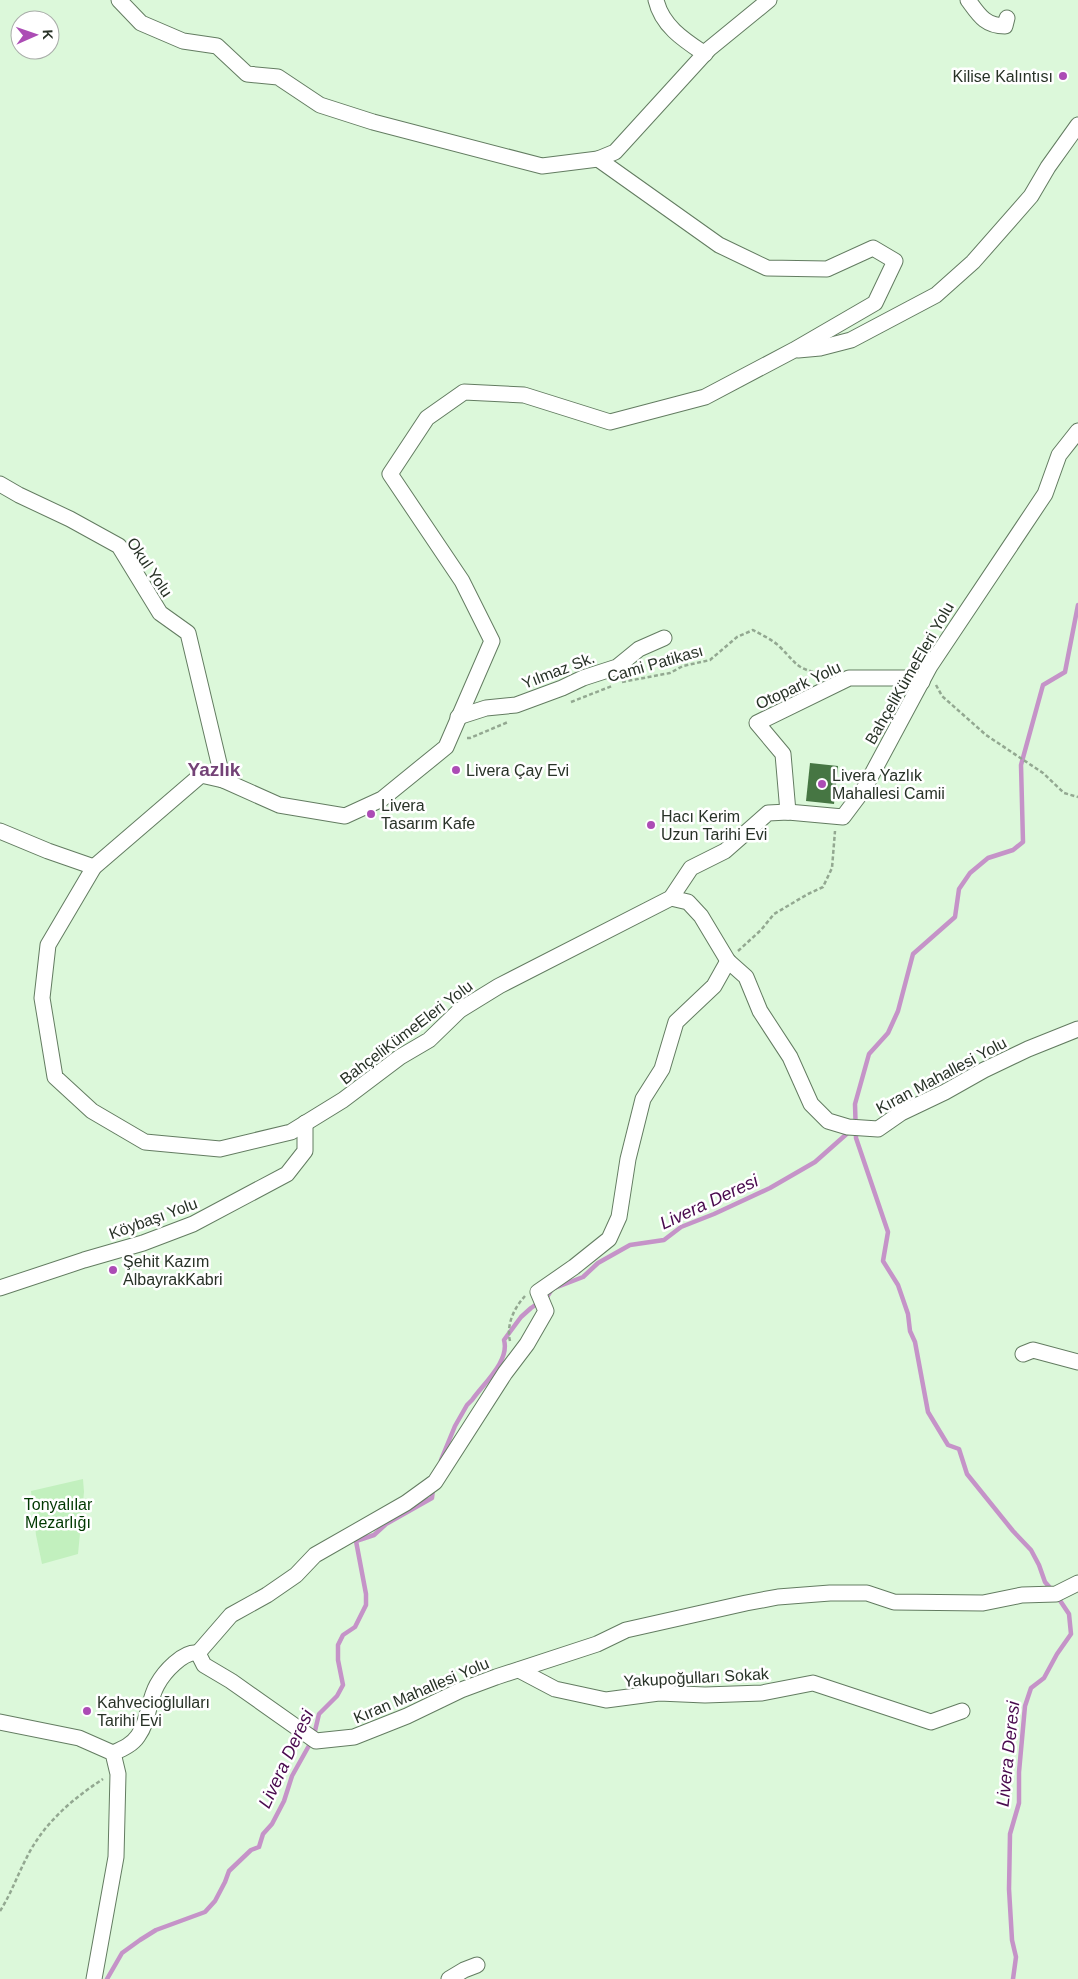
<svg xmlns="http://www.w3.org/2000/svg" width="1078" height="1979" font-family="Arial,sans-serif">
<rect width="100%" height="100%" fill="#dcf8da"/>
<path fill="#c2f0be" d="M83 1479 84 1492 78 1554 42 1564 36 1535 31 1491Z"/>
<g fill="none" stroke-linecap="round" stroke-linejoin="round">
<g stroke="#c593c8" stroke-width="4.5">
<path d="M441 1460 455 1426 467 1405 472 1400C484 1383 510 1361 504 1340L521 1317 531 1308 547 1297 552 1289 583 1277 598 1263 630 1245 664 1240 681 1227 714 1214 770 1188 815 1162 850 1131"/>
<path d="M1052 1590 1045 1582 1039 1565 1031 1550 1013 1531 967 1474 959 1449 948 1445 928 1412 915 1342 910 1331 908 1314 898 1285 883 1261 888 1232 856 1138 855 1104 869 1054 888 1033 898 1011 913 954 955 917 959 889 970 873 988 858 1013 850 1023 842 1021 765 1043 685 1065 672 1078 605"/>
<path d="M314 1735 319 1714 337 1696 343 1685 338 1660V1645L343 1635 355 1627 366 1605V1594L356 1541 374 1535 386 1524 432 1498 433 1489"/>
<path d="M107 1979 122 1953 140 1940 156 1930 205 1912 215 1901 225 1882 229 1871 251 1850 259 1847 263 1834 272 1824 284 1801 292 1776 311 1742"/>
<path d="M1013 1979 1016 1957 1012 1940 1009 1889 1010 1834 1019 1803V1772L1025 1706 1031 1688 1044 1678 1057 1654 1071 1634 1069 1614 1057 1596"/>
</g>
</g>
<path fill="#467643" d="M810 763 838 766 834 804 806 801Z"/>
<g fill="none" stroke-linecap="round" stroke-linejoin="round">
<defs>
<g id="street">
<path d="M119 0 141 23 183 41 217 46 247 74 278 77 320 105 373 122 542 166 598 159"/>
<path d="M656 0C662 26 684 40 705 54"/>
<path d="M769 0 709 49 615 152 598 159 719 245 767 268 827 269 873 248 895 261 875 303 794 350 705 397 610 422 524 395 464 392 427 418 390 474 462 581 492 641 446 747 382 799 345 816 279 805 223 780 201 775 94 867 48 945 42 998 55 1077 92 1111 145 1142 220 1149 291 1132 343 1100 400 1057 429 1040 460 1010 499 986 671 898 691 868 725 851 768 813 788 812 843 817 864 789 930 666 1045 494 1059 455 1078 431"/>
<path d="M968 0C979 15 985 26 1005 26L1007 18"/>
<path d="M798 350 820 348 851 340 936 295 973 262 1031 196 1048 167 1078 125"/>
<path d="M0 484 19 495 70 519 119 546 160 613 188 633 223 780"/>
<path d="M458 717 486 708 516 705 562 688 583 678 617 667 639 649 664 638"/>
<path d="M788 812 783 754 757 723 849 678H905L922 682"/>
<path d="M0 831 48 851 94 867"/>
<path d="M671 898 688 902 701 916 728 961 746 977 760 1011 790 1057 811 1104 828 1121 848 1127 878 1129 901 1113 945 1092 984 1070 1028 1049 1078 1029"/>
<path d="M728 961 714 986 676 1022 662 1069 643 1099 628 1159 619 1217 609 1239 574 1267 538 1292 546 1311 527 1344 505 1373 435 1482 406 1503 315 1555 296 1575 267 1595 231 1615 198 1653 204 1665 231 1681 316 1741 354 1737 407 1716 461 1690 496 1677 597 1644 626 1630 746 1603 778 1597 830 1593H867L894 1602 983 1603 1022 1595 1056 1594 1078 1583"/>
<path d="M0 1288 84 1260 143 1243 193 1224 287 1174 305 1151V1123"/>
<path d="M1023 1354 1033 1350 1078 1362"/>
<path d="M519 1670 555 1689 606 1700 659 1693 705 1695 762 1693 813 1683 931 1722 962 1711"/>
<path d="M0 1722 79 1738 113 1753 118 1774 116 1857 94 1979"/>
<path d="M113 1753C122 1749 132 1745 138 1736 149 1721 148 1701 157 1685 164 1672 183 1651 198 1653"/>
<path d="M449 1979 464 1970 477 1965"/>
</g>
</defs>
<use href="#street" stroke="#637c61" stroke-width="17"/>
<g stroke="#93a891" stroke-width="2.5" stroke-dasharray="4 2.5" stroke-linecap="butt">
<path d="M622 682 670 673 683 666 710 660 737 637 753 630C762 635 773 640 780 647 798 665 796 669 823 674"/>
<path d="M936 685 942 696 986 735 1043 773 1064 793 1078 797"/>
<path d="M571 702 612 686"/>
<path d="M467 738H470L508 722"/>
<path d="M738 951 761 930 774 914 808 894 823 887 832 868 835 831"/>
<path d="M510 1341C506 1325 514 1308 525 1296"/>
<path d="M0 1911C11 1894 17 1876 26 1859 42 1825 72 1799 103 1779"/>
</g>
<use href="#street" stroke="#fff" stroke-width="15"/>
</g>
<g fill="#ac4cb5" stroke="#fff" stroke-width="2">
<circle cx="1063" cy="76" r="5"/>
<circle cx="456" cy="770" r="5"/>
<circle cx="822" cy="784" r="5"/>
<circle cx="371" cy="814" r="5"/>
<circle cx="651" cy="825" r="5"/>
<circle cx="113" cy="1270" r="5"/>
<circle cx="87" cy="1711" r="5"/>
</g>
<g text-anchor="middle" stroke-width="5" stroke-linejoin="round" paint-order="stroke">
<g font-size="16" fill="#283227" stroke="#fff" text-anchor="start">
<text x="1053" y="82" text-anchor="end">Kilise Kalıntısı</text>
<text x="466" y="776">Livera Çay Evi</text>
<text x="832" y="781">Livera Yazlık<tspan x="832" dy="18">Mahallesi Camii</tspan></text>
<text x="381" y="811">Livera<tspan x="381" dy="18">Tasarım Kafe</tspan></text>
<text x="661" y="822">Hacı Kerim<tspan x="661" dy="18">Uzun Tarihi Evi</tspan></text>
<text x="123" y="1267">Şehit Kazım<tspan x="123" dy="18">AlbayrakKabri</tspan></text>
<text x="97" y="1708">Kahvecioğlulları<tspan x="97" dy="18">Tarihi Evi</tspan></text>
</g>
<g font-size="16" fill="#283227" stroke="#fff">
<text transform="translate(150 567) rotate(56)" y="6">Okul Yolu</text>
<text transform="translate(655 663) rotate(-16)" y="6">Cami Patikası</text>
<text transform="translate(558 670) rotate(-21)" y="6">Yılmaz Sk.</text>
<text transform="translate(909 673) rotate(-60)" y="6">BahçeliKümeEleri Yolu</text>
<text transform="translate(798 685) rotate(-25)" y="6">Otopark Yolu</text>
<text transform="translate(406 1032) rotate(-37)" y="6">BahçeliKümeEleri Yolu</text>
<text transform="translate(941 1075) rotate(-28)" y="6">Kıran Mahallesi Yolu</text>
<text transform="translate(153 1218) rotate(-20)" y="6">Köybaşı Yolu</text>
<text transform="translate(696 1677) rotate(-3)" y="6">Yakupoğulları Sokak</text>
<text transform="translate(421 1690) rotate(-23)" y="6">Kıran Mahallesi Yolu</text>
</g>
<g font-size="16" fill="#003801" stroke="#fff">
<text x="58" y="1510">Tonyalılar<tspan x="58" dy="18">Mezarlığı</tspan></text>
</g>
<g font-size="18" font-style="italic" fill="#490a4e" stroke="#fff">
<text transform="translate(709 1202) rotate(-25)" y="6">Livera Deresi</text>
<text transform="translate(1008 1754) rotate(-84)" y="6">Livera Deresi</text>
<text transform="translate(286 1759) rotate(-65)" y="6">Livera Deresi</text>
</g>
<g font-size="19" font-weight="bold" fill="#734276" stroke="#fff">
<text x="214" y="776">Yazlık</text>
</g>
</g>
<g transform="translate(35 35) rotate(88)"><circle r="24" fill="#ffffff" stroke="#a9ada9"/>
<path d="M0-4L9 19L0 12L-9 19Z" fill="#ac4cb5"/>
<text y="-8" font-size="14" font-weight="bold" text-anchor="middle" fill="#283227">K</text>
</g>
</svg>
